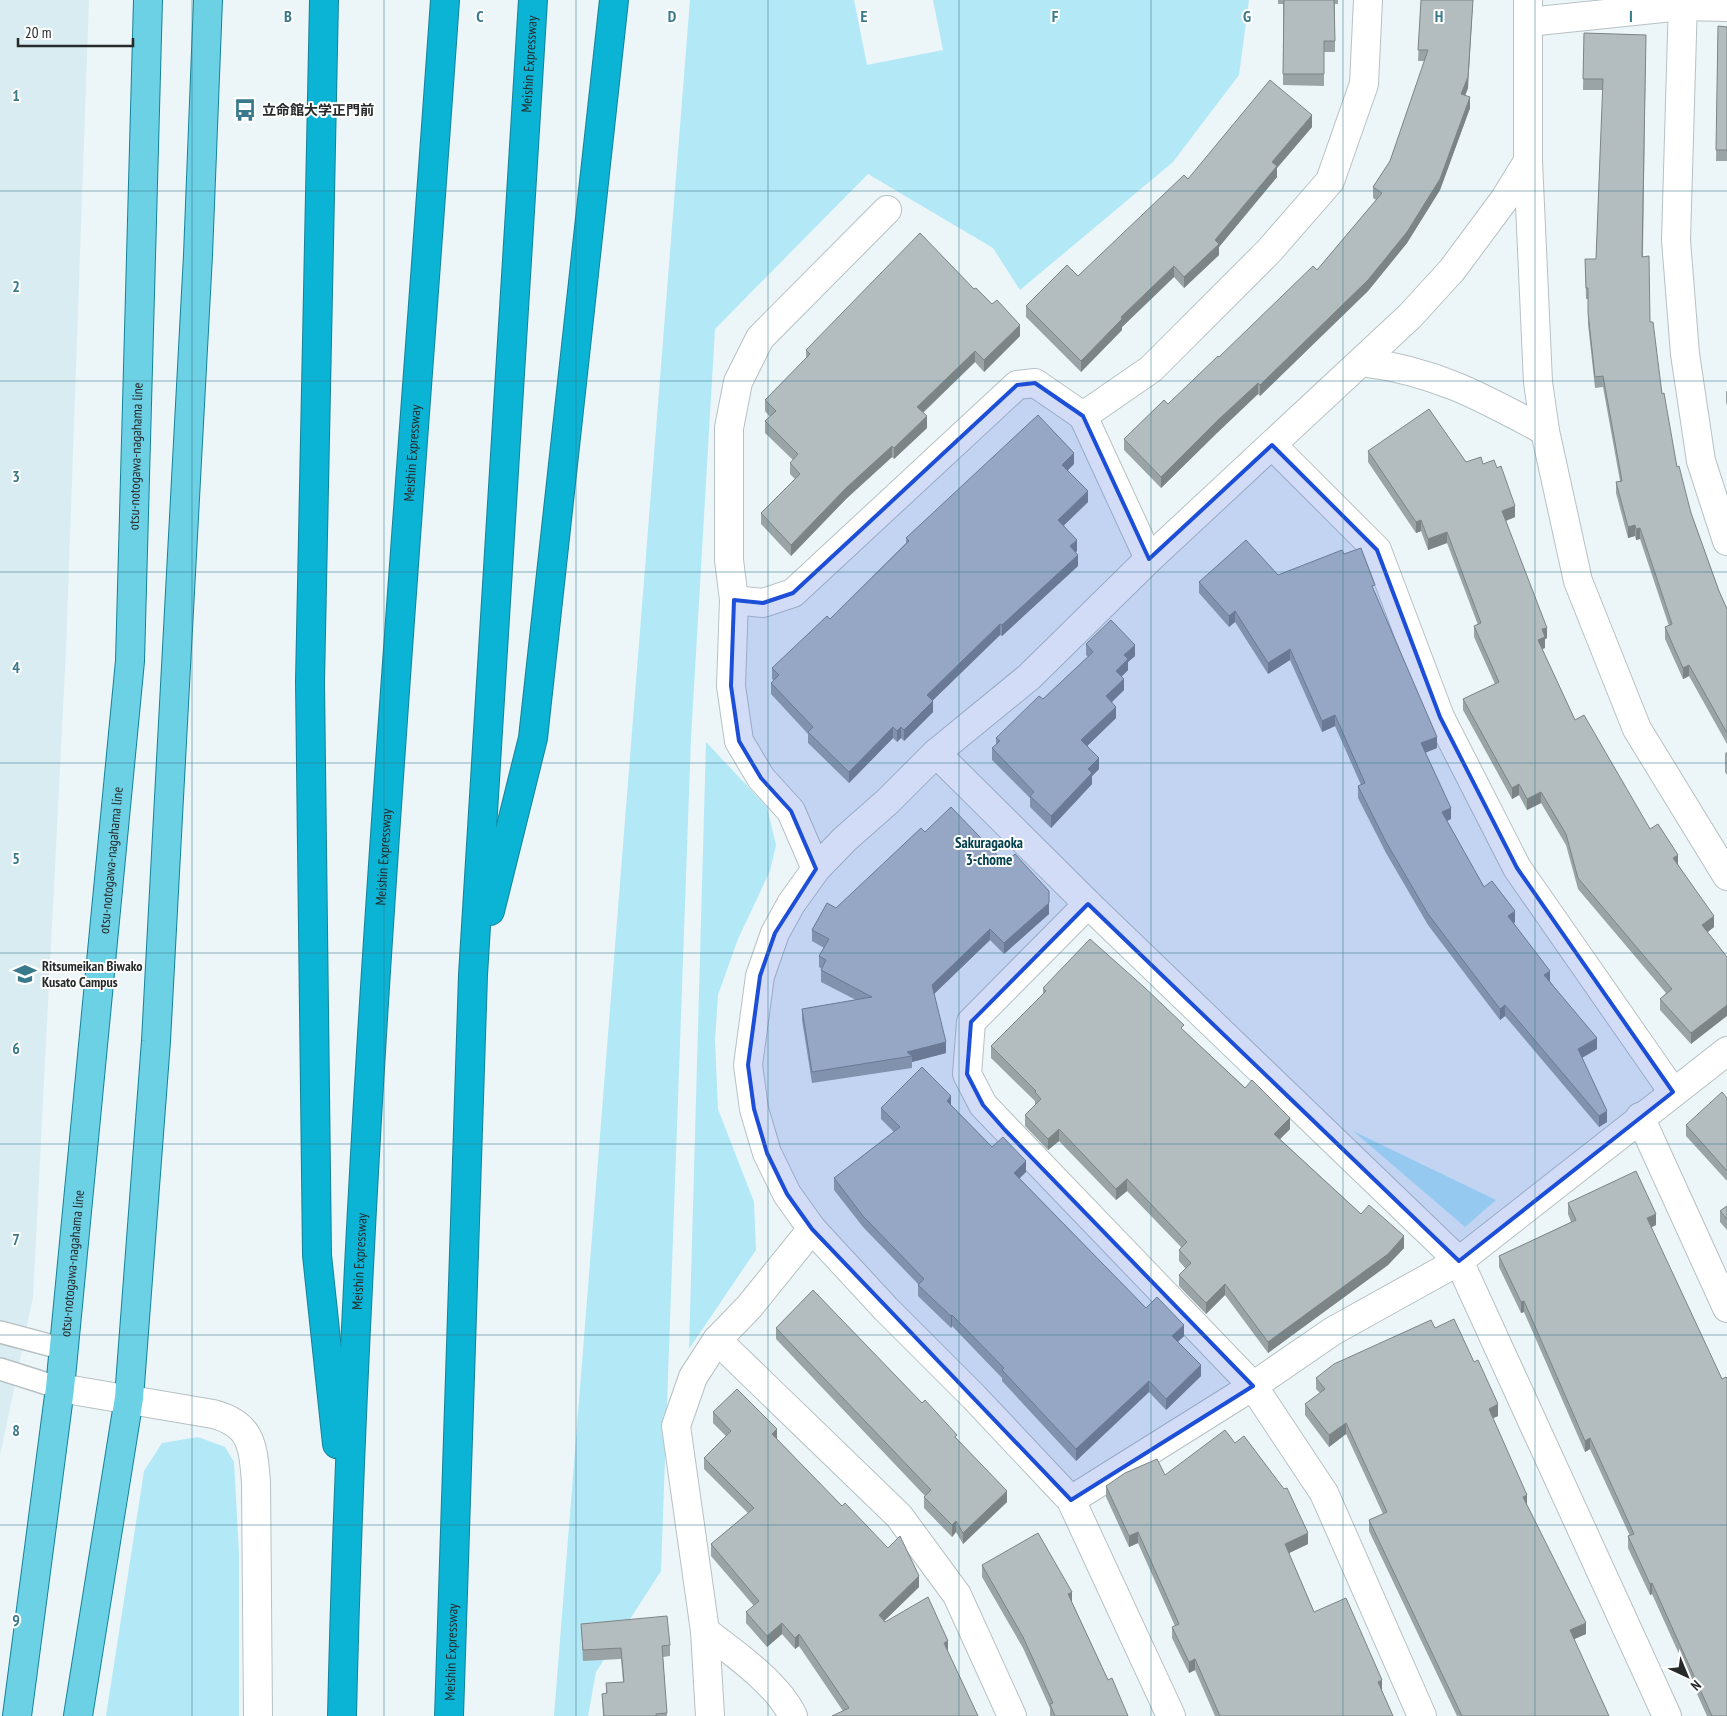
<svg xmlns="http://www.w3.org/2000/svg" width="1727" height="1716" font-family="'PT Sans Narrow','Noto Sans JP',sans-serif">
<rect width="100%" height="100%" fill="#ecf6f9"/>
<path fill="#d9ecf1" d="M0 0H89L66 651 33 1297 0 1456Z"/>
<g fill="#b3e8f7">
<path d="M690 0H854L867 65 943 50 933 0H1249L1239 75 1173 162 1020 290 993 248 868 174 715 329 691 738 661 1571 596 1672 588 1716H554Z"/>
<path d="M706 742 767 807 776 845 770 871 738 939 718 995 715 1040 718 1109 754 1202 756 1250 689 1349Z"/>
<path d="M1353 1131 1496 1200 1465 1227Z"/>
<path d="M198 1437 225 1447 234 1462 239 1553V1716H106L144 1471 162 1443Z"/>
</g>
<g fill="none" stroke-linecap="round" stroke-linejoin="round">
<defs>
<g id="service">
<path d="M0 1332 64 1349"/>
<path d="M0 1369 60 1388"/>
</g>
<g id="minor">
<path d="M1683 0 1676 240 1685 354 1701 461 1727 541"/>
<path d="M1528 22 1682 6 1727 7"/>
<path d="M1362 362C1435 371 1482 397 1545 431"/>
<path d="M1083 416 1151 369 1269 251 1330 181 1364 84 1368 0"/>
<path d="M1272 445 1377 550 1440 717 1517 868 1673 1092"/>
<path d="M734 600 763 603 793 593 1017 385 1035 383 1083 416 1149 559"/>
<path d="M936 753 1088 904 971 1022 967 1074 983 1105 1253 1386 1324 1493 1422 1716"/>
<path d="M816 869 791 811 761 778 739 741 731 686 734 600 729 560V428L738 382 760 338 887 210"/>
<path d="M1088 904 1459 1261 1667 1716"/>
<path d="M1640 1117 1727 1308"/>
<path d="M717 1340 899 1516 957 1595 1012 1716"/>
<path d="M60 1388 213 1414C252 1424 253 1446 256 1482L258 1716"/>
<path d="M1071 1500 1253 1386 1333 1331 1459 1261 1727 1051"/>
<path d="M705 1631C734 1653 777 1683 793 1716"/>
<path d="M710 1716 705 1631 676 1426 693 1377 717 1340 749 1307 812 1229"/>
<path d="M1171 1716 1071 1500 974 1397 886 1309 812 1229 787 1194 767 1153 754 1109 748 1065 760 976 775 933 791 904 816 869 845 839 887 802 936 753 1029 677 1149 559 1410 316 1452 270 1504 200 1528 161"/>
</g>
<path id="tertiary" d="M1528 0V161L1538 382 1545 431 1578 581 1637 729 1727 876"/>
<g id="primary">
<path id="s1" d="M17 1716 60 1388 130 661 148 0"/>
<path d="M78 1716 129 1398 156 1041 198 255 208 0"/>
</g>
<g id="motorway">
<path d="M324 0 310 682 317 1255 337 1444"/>
<path d="M490 911 533 738 614 0"/>
<path id="s2" d="M342 1716C355 1143 405 572 445 0"/>
<path id="s3" d="M449 1716 473 975 533 0"/>
</g>
</defs>
<use href="#service" stroke="#b7c1c4" stroke-width="24"/>
<use href="#minor" stroke="#b7c1c4" stroke-width="30"/>
<use href="#tertiary" stroke="#b7c1c4" stroke-width="30"/>
<use href="#primary" stroke="#14839a" stroke-width="30"/>
<use href="#motorway" stroke="#14839a" stroke-width="30"/>
<use href="#service" stroke="#fff" stroke-width="21"/>
<use href="#minor" stroke="#fff" stroke-width="28"/>
<use href="#tertiary" stroke="#fff" stroke-width="28"/>
<use href="#primary" stroke="#6dd1e6" stroke-width="28"/>
<use href="#motorway" stroke="#0bb3d5" stroke-width="28"/>
</g>
<g fill="#9aa3a5">
<path d="M1278 0H1338V4H1335V52H1324V86L1283 85V4H1278Z"/>
<path d="M1421 0 1468 88 1465 96 1470 108 1440 190 1407 243 1368 291 1260 396 1258 394 1218 432 1161 488 1124 450V439L1168 404 1317 270 1376 200 1373 198V187L1390 161 1425 61H1418Z"/>
<path d="M1718 26 1727 27V161H1716Z"/>
<path d="M1584 33 1646 35 1643 257 1650 322 1662 394 1677 467 1691 513 1719 591 1727 609V744L1689 676 1683 679 1665 639V627L1669 626 1640 539 1636 540 1635 536 1628 538 1616 493V482L1620 481 1603 387 1595 388 1588 324V299H1586L1585 259H1596L1603 90H1583Z"/>
<path d="M1312 127 1277 168V177L1219 247V255L1184 288 1174 277 1122 327V330L1081 372 1026 317V306L1078 276 1188 179Z"/>
<path d="M1020 336 984 372 975 362 923 413 927 428 894 459 892 457 846 499 791 556 761 524V513L795 479 790 474V463L793 460 765 433V421L770 417 765 411V400L806 359V350Z"/>
<path d="M1726 391H1727V406L1726 402Z"/>
<path d="M1368 451 1483 464 1515 517 1506 521 1547 638 1545 639V648L1542 649 1575 720 1650 829 1678 864 1714 927 1708 932 1691 1044 1660 1010V999L1666 993 1578 889 1566 845 1541 803 1527 810 1519 795 1512 799 1463 710V699L1495 684 1474 637V626L1478 625 1447 543 1428 550 1421 531 1416 533 1368 462Z"/>
<path d="M1074 464 1068 470 1088 502 1064 525 1077 551 1076 552 1078 566 1002 636 1000 635 932 701 933 712 904 741 901 738 897 742 893 738 849 783 808 743V734L771 694V683L774 681 772 679V668L830 619 906 543V538Z"/>
<path d="M1344 554 1375 593 1437 748 1425 753 1451 819 1447 821 1484 887 1515 922 1514 923 1550 981 1597 1049 1582 1058 1607 1122 1599 1127 1505 1016 1500 1020 1428 925 1386 853 1358 798V786L1361 785 1335 726 1322 732 1290 660 1268 674 1235 622 1229 627 1199 593V582L1278 575Z"/>
<path d="M1086 644 1135 656 1128 662V670L1121 677 1124 690 1111 702 1116 718 1087 746 1099 769 1092 776V784L1051 828 1030 807V798L992 760V748L996 745V738L1043 699 1088 657 1086 655Z"/>
<path d="M1727 752V775L1725 772V753Z"/>
<path d="M925 832 1049 914 1004 954 990 940 934 994 946 1053 912 1062V1068L812 1083 802 1020V1009L856 1000 821 982V970L822 969 819 967V956L824 948 812 941V930L836 908Z"/>
<path d="M1043 988 1184 1031 1290 1129 1280 1139 1361 1214 1404 1248 1388 1265 1268 1353 1225 1295 1206 1314 1179 1286V1275L1186 1269 1179 1261V1250L1181 1247 1127 1191 1116 1200 1059 1141 1048 1150 1025 1126V1115L1036 1105 1035 1104V1101L991 1058V1046L1043 994Z"/>
<path d="M1727 1098V1192V1181L1686 1136V1125Z"/>
<path d="M951 1105 992 1147 1026 1172 1019 1178 1146 1308 1184 1336 1178 1342 1201 1376 1166 1410 1149 1392 1076 1461 1002 1381V1378L952 1326 951 1328 918 1296V1284L863 1227 834 1190V1178L894 1132 881 1119V1108Z"/>
<path d="M1568 1203 1656 1225 1652 1227 1727 1716H1707L1652 1594 1650 1595 1628 1548V1536H1630L1590 1449 1585 1452 1524 1312 1521 1313 1499 1267V1256L1571 1222 1568 1214Z"/>
<path d="M1727 1206V1230L1720 1222V1211Z"/>
<path d="M776 1328 922 1403 957 1439 1007 1502 963 1544 956 1532 952 1537 924 1508V1497L925 1496 776 1339Z"/>
<path d="M1435 1328 1498 1416 1493 1418 1527 1505 1586 1634 1574 1639 1609 1716H1457L1369 1531V1520L1383 1514 1346 1434 1329 1447 1305 1415V1404L1320 1393 1316 1389V1378Z"/>
<path d="M713 1412 777 1439 919 1587 884 1621 885 1622 948 1652 978 1716 843 1711 799 1646 795 1649 782 1634 767 1647 746 1623V1612L754 1606 711 1556V1544L748 1513 704 1469V1458L726 1436 713 1423Z"/>
<path d="M1165 1475 1308 1544 1289 1553 1314 1612 1382 1691 1393 1716H1215L1195 1670 1189 1673 1172 1638V1627L1175 1626 1138 1543 1129 1547 1106 1497V1486Z"/>
<path d="M982 1565 1072 1602 1108 1680 1128 1716H1050V1708L1023 1648 982 1577Z"/>
<path d="M581 1624 670 1645V1656L663 1657 667 1716H603L602 1694H606V1683L623 1682 621 1659 583 1661Z"/>
</g>
<g fill="#7d8486">
<path d="M1473 0 1468 88 1461 105V94Z"/>
<path d="M1470 97V108L1440 190 1407 243 1368 291 1260 396V385Z"/>
<path d="M1312 115V127L1277 168V177L1219 247V255L1184 288V277L1272 162Z"/>
<path d="M1174 266V277L1122 327V330L1081 372V361L1121 317Z"/>
<path d="M1020 325V336L984 372V360Z"/>
<path d="M975 351V362L917 418V407Z"/>
<path d="M1258 383V394L1218 432 1161 488V477L1218 420Z"/>
<path d="M927 416V428L894 459V448Z"/>
<path d="M892 446V457L846 499 791 556V545L846 488Z"/>
<path d="M1074 453V464L1062 476V465Z"/>
<path d="M1088 491V502L1058 531V520Z"/>
<path d="M1515 506V517L1502 522V511Z"/>
<path d="M1421 520V531L1416 533V522Z"/>
<path d="M1635 525V536L1628 538V527Z"/>
<path d="M1640 528V539L1636 540V529Z"/>
<path d="M1447 532V543L1428 550V539Z"/>
<path d="M1077 540V551L1070 557V546Z"/>
<path d="M1078 555V566L1002 636V625Z"/>
<path d="M1235 611V622L1229 627V616Z"/>
<path d="M1000 624V635L927 706V695Z"/>
<path d="M1547 628V638L1545 639V648L1538 651V640L1542 629Z"/>
<path d="M1135 645V656L1128 662V670L1116 682V671L1124 655Z"/>
<path d="M1290 649V660L1268 674V663Z"/>
<path d="M1689 665V676L1683 679V668Z"/>
<path d="M1124 679V690L1106 708V696Z"/>
<path d="M933 701V712L904 741V730Z"/>
<path d="M1116 707V718L1081 752V740Z"/>
<path d="M1335 715V726L1322 732V721Z"/>
<path d="M893 727V738L849 783V772Z"/>
<path d="M901 727V738L897 742V731Z"/>
<path d="M1437 737V748L1421 754V743Z"/>
<path d="M1099 758V769L1092 776V784L1051 828V816L1088 769Z"/>
<path d="M1519 784V795L1512 799V788Z"/>
<path d="M1541 792V803L1527 810V799Z"/>
<path d="M1451 808V819L1442 823V812Z"/>
<path d="M1678 855V866L1673 858Z"/>
<path d="M1049 903V914L1004 954V943Z"/>
<path d="M1515 911V922L1508 927V916Z"/>
<path d="M1714 916V927L1702 936V925Z"/>
<path d="M990 929V940L932 996V985Z"/>
<path d="M1550 971V982L1544 975Z"/>
<path d="M1505 1005V1016L1500 1020V1009Z"/>
<path d="M1727 1005V1016L1691 1044V1033Z"/>
<path d="M1597 1038V1049L1578 1060V1049Z"/>
<path d="M946 1042V1053L912 1062V1056L907 1052Z"/>
<path d="M951 1096V1107L947 1101Z"/>
<path d="M1607 1111V1122L1599 1127V1116Z"/>
<path d="M1290 1118V1129L1274 1145V1134Z"/>
<path d="M1059 1129V1141L1048 1150V1139Z"/>
<path d="M1026 1161V1172L1014 1184V1173Z"/>
<path d="M1127 1179V1191L1116 1200V1189Z"/>
<path d="M1656 1214V1225L1647 1229V1218Z"/>
<path d="M1404 1236V1248L1388 1265 1268 1353V1342Z"/>
<path d="M1225 1284V1295L1206 1314V1303Z"/>
<path d="M1524 1301V1312L1521 1313V1302Z"/>
<path d="M952 1315V1326L951 1328V1316Z"/>
<path d="M1184 1325V1336L1172 1347V1336Z"/>
<path d="M1201 1365V1376L1166 1410V1399Z"/>
<path d="M1149 1381V1392L1076 1461V1449Z"/>
<path d="M1498 1404V1416L1489 1420V1409Z"/>
<path d="M1346 1423V1434L1329 1447V1435Z"/>
<path d="M777 1429V1440L772 1434Z"/>
<path d="M1590 1438V1449L1585 1452V1441Z"/>
<path d="M1007 1491V1502L963 1544V1533Z"/>
<path d="M1527 1495V1506L1523 1497Z"/>
<path d="M956 1521V1532L952 1537V1525Z"/>
<path d="M1138 1532V1543L1129 1547V1536Z"/>
<path d="M1308 1533V1544L1285 1555V1544Z"/>
<path d="M919 1576V1587L879 1626V1615Z"/>
<path d="M1652 1583V1594L1650 1595V1584Z"/>
<path d="M1072 1592V1603L1068 1594Z"/>
<path d="M782 1623V1634L767 1647V1636Z"/>
<path d="M1586 1623V1634L1570 1641V1630Z"/>
<path d="M799 1634V1646L795 1649V1638Z"/>
<path d="M948 1641V1652L944 1643Z"/>
<path d="M1195 1659V1670L1189 1673V1662Z"/>
<path d="M1382 1680V1692L1378 1682Z"/>
</g>
<g fill="#b3bdc0" stroke="#7d8486">
<path d="M1284 0H1334L1335 41H1324V74H1283Z"/>
<path d="M1421 0H1473L1468 77 1461 94 1470 97 1440 179 1407 232 1368 280 1260 385 1258 383 1218 420 1161 477 1124 439 1164 400 1168 404 1218 356 1219 357 1313 266 1317 270 1382 193 1373 187 1390 161 1428 50H1418Z"/>
<path d="M1718 26 1727 27V150H1716Z"/>
<path d="M1584 33 1646 35 1642 257 1649 256 1650 322H1653L1662 394 1664 393 1677 467 1679 466 1691 513 1719 591 1727 609V733L1689 665 1683 668 1665 627 1672 624 1640 528 1636 529 1635 525 1628 527 1616 482 1622 481 1603 376 1595 377 1588 313V288H1586L1585 259H1596L1603 79H1583Z"/>
<path d="M1270 80 1312 115 1272 162 1277 166 1215 240 1219 244 1184 277 1174 266 1121 317 1122 319 1081 361 1026 306 1067 265 1078 276 1184 175 1188 179Z"/>
<path d="M920 233 974 289 976 288 992 304 997 300 1020 325 984 360 975 351 917 407 927 416 894 448 892 446 846 488 791 545 761 513 800 474 790 463 798 454 765 421 776 411 765 400 810 354 806 350Z"/>
<path d="M1429 409 1466 462 1481 457 1483 464 1494 460 1497 468 1501 466 1515 506 1502 511 1547 628 1542 629 1545 637 1538 640 1575 720 1584 715 1650 829 1658 824 1678 855 1673 858 1714 916 1702 925 1727 957V1005L1691 1033 1660 999 1672 989 1578 878 1566 834 1541 792 1527 799 1519 784 1512 788 1463 699 1499 682 1474 626 1481 623 1447 532 1428 539 1421 520 1416 522 1368 451Z"/>
<path d="M1038 415 1074 453 1062 465 1088 491 1058 520 1077 540 1070 546 1078 555 1002 625 1000 624 927 695 933 701 904 730 901 727 897 731 893 727 849 772 808 732 813 727 771 683 779 675 772 668 827 616 830 619 909 541 906 538Z"/>
<path d="M1246 540 1278 575 1342 550 1344 554 1361 548 1375 585 1372 586 1437 737 1421 743 1451 808 1442 812 1484 887 1492 881 1515 911 1508 916 1550 971 1544 975 1597 1038 1578 1049 1607 1111 1599 1116 1505 1005 1500 1009 1428 914 1386 842 1358 786 1365 783 1335 715 1322 721 1290 649 1268 663 1235 611 1229 616 1199 582Z"/>
<path d="M1111 620 1135 645 1124 655 1128 659 1116 671 1124 679 1106 696 1116 707 1081 740 1099 758 1088 769 1092 773 1051 816 1030 796 1034 792 992 748 1000 741 996 738 1039 696 1043 699 1093 652 1086 644Z"/>
<path d="M951 807 1005 863 1015 854 1049 891V903L1004 943 990 929 932 985 946 1042 907 1052 912 1056 812 1072 802 1009 872 997 821 970 826 960 819 956 829 939 812 930 827 903 836 908 921 828 925 832Z"/>
<path d="M1090 939 1144 987 1184 1025 1181 1028 1245 1088 1252 1080 1290 1118 1274 1134 1361 1214 1369 1205 1404 1236 1388 1254 1268 1342 1225 1284 1206 1303 1179 1275 1191 1263 1179 1250 1187 1242 1127 1179 1116 1189 1059 1129 1048 1139 1025 1115 1041 1099 1035 1092 1036 1091 991 1046 1046 991 1043 988Z"/>
<path d="M922 1067 951 1096 947 1101 992 1147 1003 1137 1026 1161 1014 1173 1146 1308 1157 1297 1184 1325 1172 1336 1201 1365 1166 1399 1149 1381 1076 1449 1002 1370 1004 1368 952 1315 951 1316 918 1285 924 1279 863 1216 834 1178 900 1127 881 1108Z"/>
<path d="M1722 1092 1727 1098V1171L1686 1125Z"/>
<path d="M1636 1171 1656 1214 1647 1218 1722 1379 1726 1377 1727 1378V1716H1712L1652 1583 1650 1584 1628 1536 1634 1534 1590 1438 1585 1441 1524 1301 1521 1302 1499 1256 1576 1220 1568 1203Z"/>
<path d="M1727 1206V1219L1720 1211Z"/>
<path d="M813 1290 922 1403 925 1400 957 1435 955 1437 1007 1491 963 1533 956 1521 952 1525 924 1497 931 1490 776 1328Z"/>
<path d="M1454 1319 1474 1362 1478 1360 1498 1404 1489 1409 1527 1495 1523 1497 1586 1623 1570 1630 1609 1716H1462L1369 1520 1387 1512 1346 1423 1329 1435 1305 1404 1325 1389 1316 1378 1334 1364 1431 1320 1435 1328Z"/>
<path d="M737 1389 777 1429 772 1434 842 1506 845 1503 888 1548 900 1536 919 1576 879 1615 885 1622 928 1597 948 1641 944 1643 978 1716H832L849 1708 799 1634 795 1638 782 1623 767 1636 746 1612 759 1601 711 1544 754 1508 704 1458 731 1431 713 1412Z"/>
<path d="M1225 1430 1235 1443 1244 1436 1284 1489 1287 1488 1308 1533 1285 1544 1314 1612 1346 1598 1382 1680 1378 1682 1393 1716H1220L1195 1659 1189 1662 1172 1627 1179 1624 1138 1532 1129 1536 1106 1486 1125 1473 1157 1459 1165 1475Z"/>
<path d="M1038 1533 1072 1592 1068 1594 1108 1680 1112 1678 1128 1716H1055L1050 1704 1053 1703 1023 1637 982 1565Z"/>
<path d="M667 1616 670 1645 662 1646 667 1713 656 1714V1716H604L602 1694 607 1693 606 1683 624 1682 621 1648 583 1650 581 1624Z"/>
</g>
<path fill="#1d4ed8" fill-opacity="0.2" stroke="#1d4ed8" stroke-width="4" stroke-linejoin="round" d="M1035 383 1083 416 1149 559 1272 445 1377 550 1440 717 1517 868 1673 1092 1459 1261 1088 904 971 1022 967 1074 983 1105 1005 1130 1253 1386 1071 1500 812 1229 787 1194 767 1153 754 1109 748 1065 760 976 775 933 816 869 791 811 761 778 739 741 731 686 734 600 763 603 793 593 1017 385Z"/>
<path fill="none" stroke="#387a8c" stroke-width="1" stroke-opacity="0.55" d="M192 0V1716M384 0V1716M576 0V1716M768 0V1716M959 0V1716M1151 0V1716M1343 0V1716M1535 0V1716M0 191H1727M0 381H1727M0 572H1727M0 763H1727M0 953H1727M0 1144H1727M0 1335H1727M0 1525H1727"/>
<defs>
<symbol id="bus-bare" viewBox="-9 -9 18 18"><path d="M-5-6H5V4H4V6H2V4H-2V6H-4V4H-5ZM-3.5-4V0h7V-4ZM-3.5 1.2v1.5H-2V1.2ZM2 1.2v1.5H3.5V1.2Z" fill="#387a8c" stroke="#fff" stroke-width="2.5" paint-order="stroke"/></symbol>
<symbol id="university-bare" viewBox="-9 -9 18 18"><path d="M0-5L7-2L0 1L-7-2ZM-4 1L0 2.5L4 1V4Q0 6-4 4Z" fill="#387a8c" stroke="#fff" stroke-width="2.5" paint-order="stroke"/></symbol>
</defs>
<g fill-rule="evenodd">
<use href="#bus-bare" x="229" y="94" width="32" height="32"/>
<use href="#university-bare" x="9" y="958" width="32" height="32"/>
</g>
<g text-anchor="middle" stroke-width="4" stroke-linejoin="round" paint-order="stroke">
<g font-size="14" fill="#262a2b" stroke="#fff">
<text dy="5" stroke="none"><textPath href="#s3" startOffset="1654">Meishin Expressway</textPath></text>
<text dy="5" stroke="none"><textPath href="#s2" startOffset="1265">Meishin Expressway</textPath></text>
<text dy="5" stroke="none"><textPath href="#s1" startOffset="1266">otsu-notogawa-nagahama line</textPath></text>
<text dy="5" stroke="none"><textPath href="#s2" startOffset="860">Meishin Expressway</textPath></text>
<text dy="5" stroke="none"><textPath href="#s1" startOffset="861">otsu-notogawa-nagahama line</textPath></text>
<text dy="5" stroke="none"><textPath href="#s2" startOffset="455">Meishin Expressway</textPath></text>
<text dy="5" stroke="none"><textPath href="#s1" startOffset="456">otsu-notogawa-nagahama line</textPath></text>
<text dy="5" stroke="none"><textPath href="#s3" startOffset="64">Meishin Expressway</textPath></text>
</g>
<g font-size="14" font-weight="bold" fill="#262a2b" stroke="#fff" text-anchor="start">
<text x="262" y="115">立命館大学正門前</text>
<text x="42" y="971">Ritsumeikan Biwako<tspan x="42" dy="16">Kusato Campus</tspan></text>
</g>
<g font-size="15" font-weight="bold" fill="#04414e" stroke="#fff">
<text x="989" y="848">Sakuragaoka<tspan x="989" dy="17">3-chome</tspan></text>
</g>
</g>
<g font-size="16" text-anchor="middle" font-weight="bold" fill="#387a8c" stroke="#fff" stroke-width="4" stroke-linejoin="round" paint-order="stroke">
<text x="288" y="22">B</text>
<text x="480" y="22">C</text>
<text x="672" y="22">D</text>
<text x="864" y="22">E</text>
<text x="1055" y="22">F</text>
<text x="1247" y="22">G</text>
<text x="1439" y="22">H</text>
<text x="1631" y="22">I</text>
<text x="16" y="101">1</text>
<text x="16" y="292">2</text>
<text x="16" y="482">3</text>
<text x="16" y="673">4</text>
<text x="16" y="864">5</text>
<text x="16" y="1054">6</text>
<text x="16" y="1245">7</text>
<text x="16" y="1436">8</text>
<text x="16" y="1626">9</text>
</g>
<g transform="translate(1687 1676) rotate(136)" stroke="#ffffff" stroke-width="4" paint-order="stroke">
<path d="M0-4L9 19L0 12L-9 19Z" fill="#262a2b"/>
<text y="-8" font-size="14" font-weight="bold" text-anchor="middle" fill="#262a2b">N</text>
</g>
<path d="M18 38v8h115v-8" fill="none" stroke="#262a2b" stroke-width="2.5"/>
<text x="25" y="38" font-size="15" fill="#262a2b" stroke="#ffffff" stroke-width="4" paint-order="stroke">20 m</text>
</svg>
